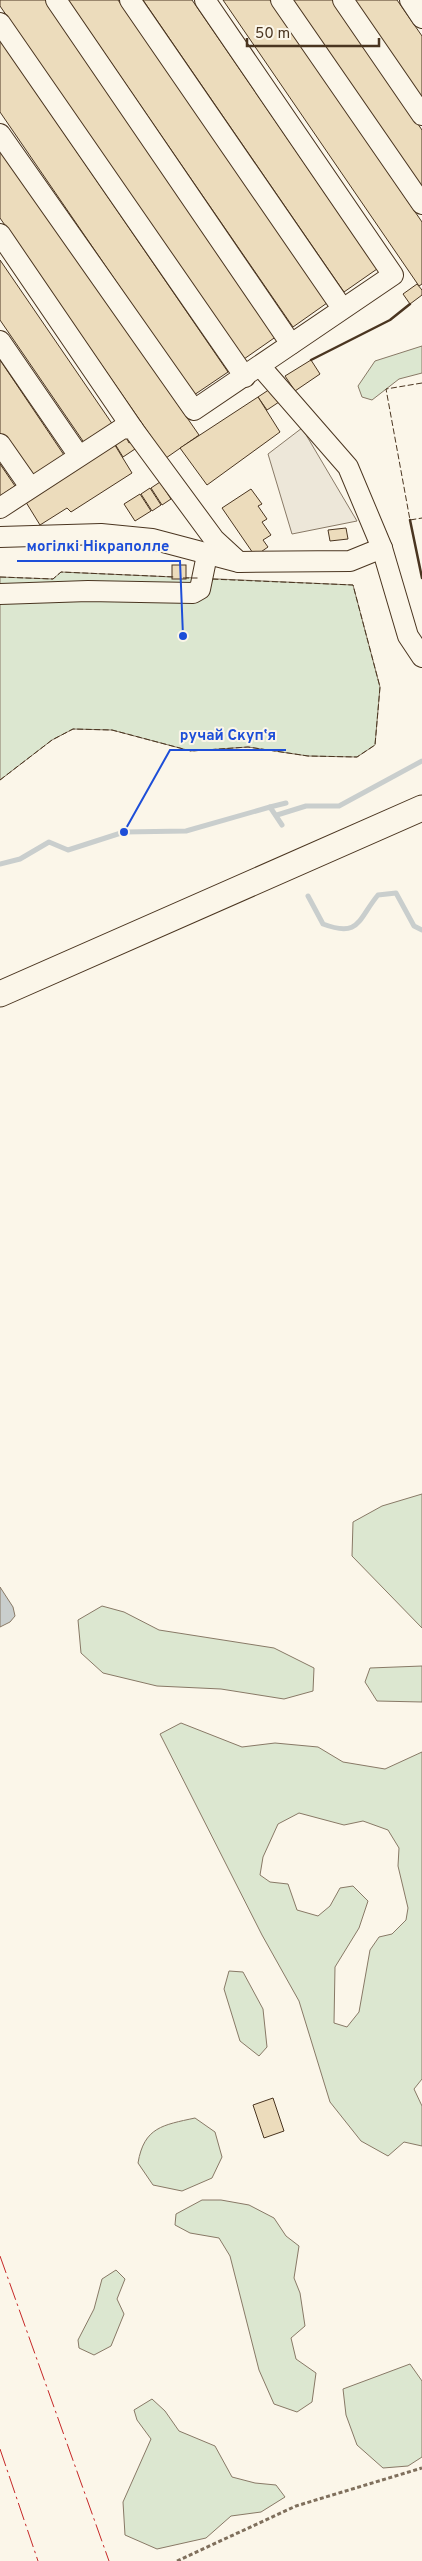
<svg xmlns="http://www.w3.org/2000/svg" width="422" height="2561" font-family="Overpass,sans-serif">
<rect width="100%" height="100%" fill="#fbf6e9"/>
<g fill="#dce7d0" stroke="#887966" fill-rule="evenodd">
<path d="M422 346V373L399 379 372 400 362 397 358 386 375 361Z"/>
<path d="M61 572 353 585 380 687 375 745 357 757 308 756 248 747 191 751 112 730 73 729 52 740 0 780V577L53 579Z"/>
<path d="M422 1494V1628L352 1556 353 1522 382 1506Z"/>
<path d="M102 1606 124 1612 159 1630 274 1648 314 1668 313 1691 284 1699 221 1689 157 1686 103 1673 81 1653 78 1620Z"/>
<path d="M422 1666V1702L377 1701 365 1682 370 1668Z"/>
<path d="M181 1723 242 1747 275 1743 318 1747 343 1762 385 1769 422 1752V2079L414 2089 422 2106V2146L404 2142 388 2156 361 2141 330 2102 299 2001 262 1935 160 1734ZM299 1813 344 1825 363 1821 388 1830 399 1848 398 1866 408 1908 406 1920 392 1934 379 1937 370 1950 359 2012 347 2027 334 2023 335 1967 359 1928 368 1901 353 1886 340 1888 330 1906 318 1916 297 1910 288 1884 270 1882 260 1875 263 1857 278 1824Z"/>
<path d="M229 1971 243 1972 263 2009 267 2047 259 2056 240 2041 224 1989Z"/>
<path d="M195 2118 215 2132 222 2157 212 2178 182 2191 153 2185 138 2163C144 2127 163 2125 195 2118Z"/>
<path d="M202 2200H221L249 2205 274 2218 286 2236 299 2246 294 2278 300 2293 305 2326 291 2338 296 2359 316 2373 312 2402 297 2412 274 2404 259 2370 230 2256 219 2238 190 2233 175 2225 176 2214Z"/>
<path d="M116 2270 125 2279 117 2299 124 2314 111 2346 94 2355 79 2348 78 2340 94 2309 102 2279Z"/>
<path d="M410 2364 422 2381V2457L408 2466 383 2468 357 2445 346 2415 343 2389Z"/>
<path d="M152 2399 165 2411 179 2431 215 2446 232 2477 255 2483 276 2485 285 2497 261 2512 231 2516 206 2538 157 2549 125 2535 123 2502 151 2439 137 2420 134 2410Z"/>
</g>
<path fill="#ede7d9" stroke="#887966" d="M302 428 357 521 292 534 268 454Z"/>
<path fill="#c9cecd" stroke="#887966" d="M0 1587 13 1607 15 1616 10 1622 0 1627Z"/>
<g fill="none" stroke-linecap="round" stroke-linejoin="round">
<g stroke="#c9cecd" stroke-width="5">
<path d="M270 807 286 803"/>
<path d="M277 815 306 806H339L422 761"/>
<path d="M0 864 20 859 49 842 68 850 124 832 186 831 270 807 282 825"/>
<path d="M308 896 323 924C360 938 358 919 378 895L396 893 414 926 422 930"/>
</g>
</g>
<g fill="#ecdcbc" stroke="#4a3520">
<path d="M0 0H46L277 336 244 359 0 6Z"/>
<path d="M68 0H118L327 303 293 327Z"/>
<path d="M143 0H192L377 269 344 292Z"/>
<path d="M223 0H270L422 222V284L419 286Z"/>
<path d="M289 0H333L422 130V193Z"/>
<path d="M353 0H397L422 36V99Z"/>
<path d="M0 40 228 372 194 395 0 112Z"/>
<path d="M0 148 199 435 166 458 0 218Z"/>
<path d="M0 260 113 425 85 444 0 320Z"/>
<path d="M417 284 422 290V295L410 304 403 294Z"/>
<path d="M0 360 64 455 30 479 0 435Z"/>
<path d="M311 360 320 374 295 391 285 376Z"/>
<path d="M270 389 279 402 267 410 258 397Z"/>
<path d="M258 397 280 432 207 485 180 448Z"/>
<path d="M126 437 129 443 134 440 138 447 123 457 115 444Z"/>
<path d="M113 442 132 473 71 512 67 508 40 525 24 499Z"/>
<path d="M0 464 15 486 0 496Z"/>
<path d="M160 482 171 499 162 505 151 488Z"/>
<path d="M150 488 161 505 152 511 141 494Z"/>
<path d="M251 489 262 504 258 506 267 519 262 522 271 535 263 540 268 547 255 556 222 508Z"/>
<path d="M140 494 151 511 135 521 124 504Z"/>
<path d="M346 528 348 539 330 541 328 530Z"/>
<rect x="172" y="565" width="14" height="14"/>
<path d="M273 2098 284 2131 264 2138 253 2105Z"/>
</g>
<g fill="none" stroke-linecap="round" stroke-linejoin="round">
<defs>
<g id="minor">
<path d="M56 0 291 344"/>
<path d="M130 0 342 308"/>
<path d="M281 0 422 204"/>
<path d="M343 0 422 115"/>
<path d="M410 0 422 18"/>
<path d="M0 23 245 377"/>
<path d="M0 134 194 410 393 275 205 0"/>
<path d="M0 234 133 429"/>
<path d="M0 341 79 456"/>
<path d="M260 366 348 467 382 548 408 636 422 657"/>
<path d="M0 444 30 487"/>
<path d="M0 508 123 428 133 429 214 539 239 562"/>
<path d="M0 537 101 534 152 539 239 562 350 561 382 548"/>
<path d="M0 594 88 591 193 593 200 589 207 555"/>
</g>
<path id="major" d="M0 994 422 808"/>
</defs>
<use href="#minor" stroke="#4a3520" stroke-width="22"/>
<use href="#major" stroke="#4a3520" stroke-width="27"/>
<path stroke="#7f6f5c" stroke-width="3" stroke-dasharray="4 2.5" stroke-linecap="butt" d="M177 2561 296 2506 422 2468"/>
<use href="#minor" stroke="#fbf6e9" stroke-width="20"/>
<use href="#major" stroke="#fbf6e9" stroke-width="25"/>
<g stroke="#4a3520" stroke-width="1" stroke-dasharray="6 2.5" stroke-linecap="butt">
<path d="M422 383 386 389 410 520 422 518"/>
<path d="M0 577 53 579 61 572 175 577"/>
<path d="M183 578H198"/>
<path d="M0 780 52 740 73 729 112 730 191 751 248 747 308 756 357 757 375 745 380 687 353 585 210 579"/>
</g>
<g stroke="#4a3520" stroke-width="2.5">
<path d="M311 360 390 320 410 304"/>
<path d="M410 520 422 578"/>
</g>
<g stroke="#c62828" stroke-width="1" stroke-dasharray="18 4 2.5 4" stroke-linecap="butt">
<path d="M0 2256 109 2561"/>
<path d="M0 2449 38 2561"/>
</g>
</g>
<path fill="none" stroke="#1d4ed8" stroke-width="2" d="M183 636L180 561H17M124 832L170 750H286"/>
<g fill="#1d4ed8" stroke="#fbf6e9" stroke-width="2">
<circle cx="183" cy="636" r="5"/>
<circle cx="124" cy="832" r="5"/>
</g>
<g font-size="15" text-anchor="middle" font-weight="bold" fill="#1d4ed8" stroke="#fbf6e9" stroke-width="4" stroke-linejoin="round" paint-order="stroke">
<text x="98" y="551">могілкі Нікраполле</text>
<text x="228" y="740">ручай Скупʼя</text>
</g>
<path d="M247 38v8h132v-8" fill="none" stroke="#4a3520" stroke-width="2.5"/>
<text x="255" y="38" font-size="15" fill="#4a3520" stroke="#fbf6e9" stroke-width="4" paint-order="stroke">50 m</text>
</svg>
